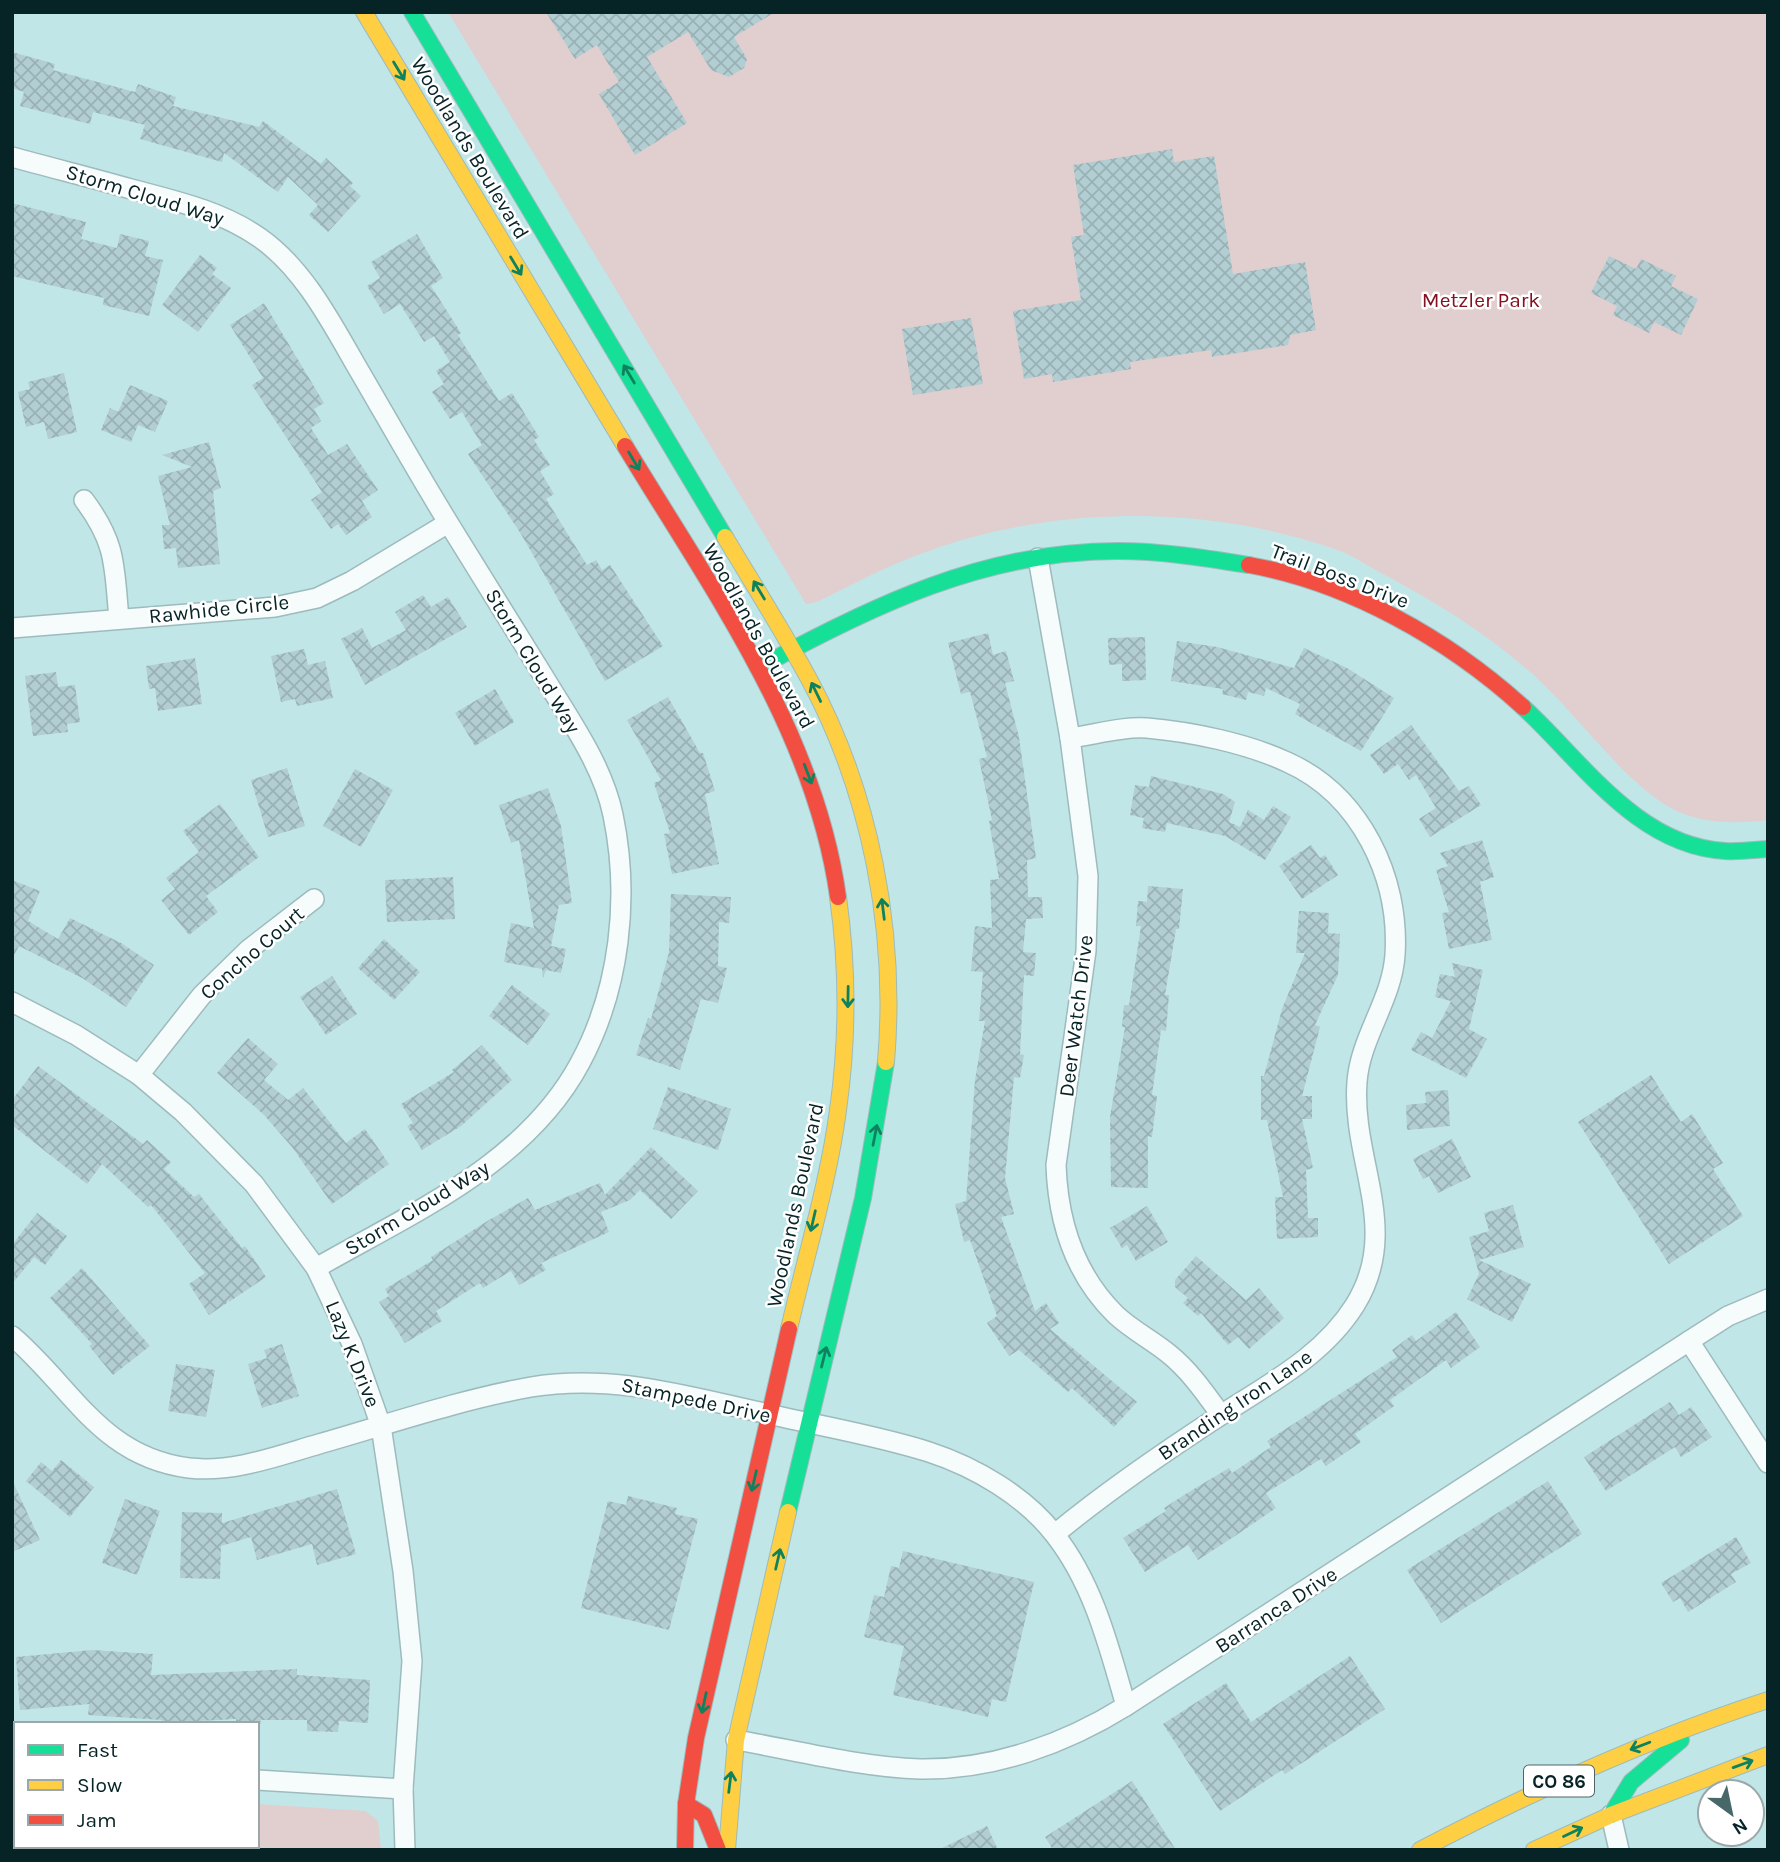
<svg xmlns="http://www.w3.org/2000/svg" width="1780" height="1862" font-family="Karla,sans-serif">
<defs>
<pattern id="building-cross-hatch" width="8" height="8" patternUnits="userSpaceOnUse" patternTransform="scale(1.75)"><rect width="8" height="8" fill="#b2ced3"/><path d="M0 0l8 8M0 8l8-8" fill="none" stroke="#98b1b5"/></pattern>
</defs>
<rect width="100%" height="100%" fill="#c1e6e8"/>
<g fill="#e1cece">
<path d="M448 12H1768V820C1735 824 1699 824 1669 807 1618 777 1572 706 1523 666 1481 630 1434 601 1385 575 1371 568 1357 558 1343 552 1212 504 1054 504 923 553 886 566 852 585 817 602L806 604Z"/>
<path d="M257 1804 366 1811 378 1821 381 1850H187V1846H257Z"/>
</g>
<g fill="url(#building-cross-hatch)">
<path d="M546 12H775L734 37 747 59 744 68 729 77 711 70 688 32 647 57 687 123 635 155 599 94 619 82 597 45 575 59Z"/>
<path d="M12 52 55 64 53 70 135 92 138 84 176 97 173 106 259 127 263 121 321 164 326 158 353 183 350 186 361 196 328 232 309 215 318 205 288 177 278 192 224 153 222 162 140 139 145 125 93 112 90 124 20 106 24 92 12 88Z"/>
<path d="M1172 149 1174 162 1214 156 1233 274 1305 262 1316 330 1290 335 1288 345 1212 357 1211 350 1130 362 1131 369 1053 382 1052 374 1024 379 1013 311 1081 300 1071 237 1084 235 1073 165Z"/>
<path d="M12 203 86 222 81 239 117 248 120 234 149 241 145 256 163 260 149 316 103 305 104 298 12 276Z"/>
<path d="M417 234 443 278 431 286 461 333 458 335 499 401 512 393 539 437 534 440 550 465 540 471 554 494 546 499 587 565 596 560 602 570 610 565 663 646 605 681 521 534 468 454 482 445 462 412 450 419 432 392 444 384 436 371 450 362 434 336 424 342 400 304 384 314 367 286 380 278 371 262Z"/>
<path d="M200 255 217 268 212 274 231 288 198 332 162 305Z"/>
<path d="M1609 256 1636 269 1641 259 1676 276 1671 286 1698 299 1681 335 1654 322 1649 333 1613 315 1617 306 1591 293Z"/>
<path d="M264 303 324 403 314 409 321 421 311 428 328 455 347 444 378 490 362 501 372 517 346 535 338 524 331 529 311 500 322 492 252 385 263 378 230 325Z"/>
<path d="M971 318 983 384 913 395 902 329Z"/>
<path d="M64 373 77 432 48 439 44 422 26 427 18 392 30 389 28 382Z"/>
<path d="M130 385 168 401 155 432 138 425 131 442 101 430 110 408 118 412Z"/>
<path d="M209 442 221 488 213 491 220 564 178 568 176 548 164 549 162 525H170L158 476 192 467 162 455Z"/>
<path d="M423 595 431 607 448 597 467 627 365 685 341 639 362 628 372 648 406 630 395 612Z"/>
<path d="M988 633 993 655 1006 651 1014 681 1005 683 1019 737 1036 858 1027 860 1028 897H1042L1043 918 1026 919 1023 952 1036 953 1034 976 1024 975 1020 1054 1024 1055 1020 1078 1014 1077 1005 1178 1014 1214 1001 1217 1035 1311 1046 1303 1059 1323 1050 1329 1137 1402 1114 1427 1072 1388 1068 1392 1019 1350 1009 1356 987 1323 997 1316 970 1240 964 1242 955 1204 966 1201 975 1080 985 1021H979L983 972 971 971 975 926 992 928 990 880 999 879 989 821 992 820 979 759 987 757 970 692 961 694 948 643Z"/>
<path d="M1145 637 1146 680 1122 681V664L1109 665 1108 638Z"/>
<path d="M1177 641 1217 647 1294 668 1304 648 1347 668 1394 698 1361 751 1295 714 1300 704 1266 688 1264 696 1248 692 1246 700 1222 694 1223 689 1171 681Z"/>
<path d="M304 649 308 665 325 661 333 698 297 706 295 699 281 702 271 656Z"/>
<path d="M195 658 202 704 158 711 155 688 149 689 146 666Z"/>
<path d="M56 672 58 687 75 685 80 722 67 724 68 732 33 736 25 676Z"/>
<path d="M495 689 514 722 475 746 455 713Z"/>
<path d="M668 697 700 753H703L715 791 705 794 719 864 672 874 664 834 670 833 654 783 661 780 627 720Z"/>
<path d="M1411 725 1459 791 1469 786 1481 805 1430 837 1419 819 1436 808 1416 775 1409 780 1398 764 1384 774 1370 755Z"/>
<path d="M287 768 305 826 268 837 251 780Z"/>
<path d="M355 769 393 790 361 847 323 826Z"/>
<path d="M1151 776 1223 794 1235 802 1229 822 1240 827 1248 810 1264 820 1273 806 1291 817 1265 860 1225 836 1167 823 1165 832 1142 828 1144 818 1130 815 1135 785 1149 787Z"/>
<path d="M548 788 561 826 572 903 559 905 551 946 566 949 561 973 546 970 543 978 542 969 504 962 511 923 534 928 519 840 511 843 499 805Z"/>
<path d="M220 804 259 857 206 896 218 912 189 935 161 900 175 889 166 878 199 852 183 831Z"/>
<path d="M1482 840 1494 877 1480 882 1492 940 1449 949 1442 913 1449 912 1436 870 1448 866 1440 853Z"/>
<path d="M1311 845 1320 858 1325 855 1338 875 1302 899 1279 866Z"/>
<path d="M453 877 455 919 387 922 385 880Z"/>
<path d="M12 880 40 891 28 921 58 939 70 918 121 943 154 965 126 1007 82 978 19 946 12 959Z"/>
<path d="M1148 886 1183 889 1179 929H1176L1165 995H1169L1166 1031 1161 1030 1152 1095 1157 1096 1152 1137 1148 1136V1188L1111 1187 1110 1117 1125 1027H1122L1124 1005H1129L1141 926H1136L1138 901 1147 902Z"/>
<path d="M671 894 731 897 729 923 719 922 718 966 727 968 718 1003 701 999 680 1070 636 1055 648 1018 651 1019 669 952Z"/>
<path d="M1299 911 1329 913 1328 933 1340 934 1338 975 1315 1025 1320 1027 1302 1096H1312V1119H1302L1313 1168 1306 1170 1308 1218H1318V1237L1277 1239 1275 1197H1283L1267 1120H1261V1076H1264L1282 1009 1305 953H1296Z"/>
<path d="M384 939 420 972 394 1000 358 968Z"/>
<path d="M1452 963 1483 970 1469 1029 1487 1039 1466 1078 1411 1050 1421 1032 1432 1038 1451 1001 1435 997 1440 974 1455 977Z"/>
<path d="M332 976 357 1014 326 1035 300 997Z"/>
<path d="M512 985 550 1014 528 1045 489 1016Z"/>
<path d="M248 1038 278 1064 264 1080 288 1100 303 1088 346 1143 365 1129 389 1164 332 1204 292 1147 264 1115 217 1073Z"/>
<path d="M482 1045 512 1080 461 1126 422 1150 407 1126 413 1123 401 1104 454 1072 452 1070Z"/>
<path d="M38 1066 143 1144 147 1140 171 1162 164 1169 194 1197 199 1194 242 1248 245 1246 266 1277 229 1302 228 1299 227 1303 209 1315 189 1284 205 1273 151 1205 148 1207 102 1164 87 1184 12 1125V1100Z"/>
<path d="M1651 1075 1681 1122 1692 1114 1723 1163 1713 1169 1743 1216 1669 1264 1578 1122Z"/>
<path d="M668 1087 731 1109 718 1150 653 1129Z"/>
<path d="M1448 1090 1450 1126 1407 1130 1406 1105 1426 1103 1425 1092Z"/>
<path d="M1452 1139 1471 1177 1438 1193 1429 1176 1423 1179 1413 1159Z"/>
<path d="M651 1147 698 1191 671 1219 640 1190 630 1200 601 1212 609 1232 541 1263 546 1270 519 1285 511 1271 483 1288 480 1283 436 1311 442 1321 405 1343 379 1302 389 1296 385 1289 433 1260 431 1257 489 1220 528 1198 535 1210 600 1183 605 1195Z"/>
<path d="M1513 1205 1524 1247 1479 1260 1531 1284 1512 1322 1467 1299 1479 1274 1469 1237 1489 1231 1484 1213Z"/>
<path d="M1147 1206 1168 1242 1136 1261 1127 1245 1122 1248 1110 1228Z"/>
<path d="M37 1213 67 1236 45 1265 34 1257 12 1284V1245Z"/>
<path d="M1196 1256 1246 1300 1259 1288 1284 1318 1249 1349 1238 1337 1228 1345 1201 1313 1198 1316 1183 1303 1188 1298 1175 1287V1280Z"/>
<path d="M82 1268 150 1346 113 1375 89 1346 92 1344 50 1298Z"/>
<path d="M1456 1312 1480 1347 1451 1368 1446 1360 1390 1400 1394 1406 1355 1434 1361 1442 1326 1466 1321 1459 1266 1493 1276 1508 1235 1536 1198 1560 1188 1545 1145 1572 1123 1538 1166 1511 1164 1508 1184 1495 1229 1468 1232 1473 1271 1447 1267 1441 1397 1357 1392 1350 1412 1335 1416 1341Z"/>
<path d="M282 1344 299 1396 262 1408 248 1364 267 1358 264 1350Z"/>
<path d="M176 1364 215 1370 206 1417 168 1411Z"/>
<path d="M1670 1402 1679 1415 1691 1407 1712 1437 1681 1457 1675 1447 1606 1491 1584 1457Z"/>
<path d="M61 1460 94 1487 70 1517 26 1481 41 1462 52 1471Z"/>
<path d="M12 1480 40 1540 12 1552Z"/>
<path d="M1548 1481 1582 1534 1441 1623 1407 1570Z"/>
<path d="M337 1489 356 1554 317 1565 312 1544 257 1560 251 1537 221 1546 220 1579 180 1578 182 1512 222 1513V1523Z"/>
<path d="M628 1496 677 1508 675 1514 698 1519 669 1630 581 1608 608 1501 626 1505Z"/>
<path d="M125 1499 160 1511 137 1575 102 1563Z"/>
<path d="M1736 1537 1751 1563 1731 1574 1736 1582 1688 1612 1680 1598 1673 1602 1661 1583Z"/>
<path d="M903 1551 1034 1582 1006 1702 992 1699 988 1717 893 1695 904 1646 864 1637 874 1595 884 1597 891 1566 899 1568Z"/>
<path d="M92 1650 153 1654 151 1675 297 1669V1675L370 1680 368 1723 339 1721 338 1732 307 1731V1720H261V1724H236V1719L162 1723V1720L88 1715 89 1704 20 1710 16 1657Z"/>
<path d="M1350 1656 1385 1709 1285 1774 1282 1770 1220 1811 1163 1724 1226 1683 1251 1722Z"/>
<path d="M1132 1781 1176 1850H1053L1045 1837Z"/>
<path d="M987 1826 998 1850H938Z"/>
</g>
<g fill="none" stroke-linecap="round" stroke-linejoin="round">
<defs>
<g id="street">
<path d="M12 157C52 168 92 178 131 189 176 201 222 211 260 238 304 269 331 322 357 367 388 420 418 474 451 527 482 577 513 627 544 677 570 720 603 766 613 815 630 897 620 989 580 1063 526 1164 412 1213 316 1268"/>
<path d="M84 500C117 544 114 566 119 619"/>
<path d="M1038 558 1070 738 1088 876 1086 951 1056 1165C1058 1222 1074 1274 1116 1315 1132 1330 1152 1340 1169 1354 1190 1371 1205 1393 1221 1415"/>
<path d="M12 628 275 607 317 598 352 581 448 523"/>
<path d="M12 1002 76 1035 139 1075 183 1112 254 1184 316 1268 352 1344 381 1426 403 1571 412 1661 403 1789 405 1850"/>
<path d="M139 1075 202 995 248 950 314 899"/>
<path d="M12 1336C72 1387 101 1457 189 1468 233 1473 277 1456 319 1444 389 1424 459 1400 531 1387 615 1373 692 1398 773 1415 825 1427 879 1436 929 1452 975 1467 1025 1496 1055 1535 1094 1585 1109 1647 1126 1706"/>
<path d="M1689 1341 1768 1463"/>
<path d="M1055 1534C1107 1491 1164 1452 1221 1415 1270 1383 1323 1356 1355 1305 1402 1229 1351 1161 1357 1082 1360 1038 1392 1000 1395 955 1400 878 1361 795 1287 762 1246 743 1192 732 1147 728 1123 726 1094 735 1070 738"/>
<path d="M736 1740C794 1750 860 1767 920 1769 993 1770 1065 1744 1126 1706L1689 1341 1728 1316 1768 1299"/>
<path d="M12 1766 16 1765"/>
<path d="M257 1780 403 1789"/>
<path d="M1611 1815 1619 1850"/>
</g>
<g id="fast">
<path d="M412 12 725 537"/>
<path d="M758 668C871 606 985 551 1117 551 1162 551 1205 558 1249 565"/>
<path d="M1523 707C1582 761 1637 846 1725 851 1739 852 1754 850 1768 849"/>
<path d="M788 1512 863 1198 886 1062"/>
<path d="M1611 1815 1631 1782 1681 1740"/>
</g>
<g id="slow">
<path d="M364 12 625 446"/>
<path d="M725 537C753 584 783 631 809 679 871 794 897 932 886 1062"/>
<path d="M789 1329C805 1259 829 1180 838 1110 848 1039 848 968 838 897"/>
<path d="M727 1850 736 1740 788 1512"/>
<path d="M1420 1850C1533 1791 1647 1739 1768 1700"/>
<path d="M1534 1850 1611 1815 1768 1755"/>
</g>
<g id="jam">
<path d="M625 446C710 587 815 730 838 897"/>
<path d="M1249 565C1349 583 1448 639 1523 707"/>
<path d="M686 1804 704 1815 718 1850"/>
<path d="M685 1850 686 1804 696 1738 789 1329"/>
</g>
</defs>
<use href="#street" stroke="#9dbbbc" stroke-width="22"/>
<use href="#fast" stroke="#9dbbbc" stroke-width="18"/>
<use href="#slow" stroke="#9dbbbc" stroke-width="18"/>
<use href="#jam" stroke="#9dbbbc" stroke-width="18"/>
<use href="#street" stroke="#f6fbfc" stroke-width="19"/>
<use href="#fast" stroke="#16e098" stroke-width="16"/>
<use href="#slow" stroke="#ffcf43" stroke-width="16"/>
<use href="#jam" stroke="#f24e42" stroke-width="16"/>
</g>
<defs><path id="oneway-shaft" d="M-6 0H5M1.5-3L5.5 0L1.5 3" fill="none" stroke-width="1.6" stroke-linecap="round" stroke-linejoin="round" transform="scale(1.75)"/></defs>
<g stroke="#0e825e">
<use href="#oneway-shaft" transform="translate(399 71) rotate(59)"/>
<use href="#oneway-shaft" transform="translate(516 266) rotate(59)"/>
<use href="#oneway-shaft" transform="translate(629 374) rotate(-121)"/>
<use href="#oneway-shaft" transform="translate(634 461) rotate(59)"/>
<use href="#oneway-shaft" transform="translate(759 590) rotate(-121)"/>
<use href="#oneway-shaft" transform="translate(816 692) rotate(-116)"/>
<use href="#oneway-shaft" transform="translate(808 774) rotate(69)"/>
<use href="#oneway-shaft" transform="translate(883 909) rotate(-97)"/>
<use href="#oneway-shaft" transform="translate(848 997) rotate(91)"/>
<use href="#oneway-shaft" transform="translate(875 1135) rotate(-79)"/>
<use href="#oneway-shaft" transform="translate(813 1221) rotate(103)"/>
<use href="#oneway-shaft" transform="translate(824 1357) rotate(-76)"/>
<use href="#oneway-shaft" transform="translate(754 1481) rotate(103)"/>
<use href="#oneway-shaft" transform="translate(778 1559) rotate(-77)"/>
<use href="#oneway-shaft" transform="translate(704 1703) rotate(102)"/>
<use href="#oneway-shaft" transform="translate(1640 1746) rotate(159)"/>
<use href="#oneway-shaft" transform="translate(1743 1764) rotate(-20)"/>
<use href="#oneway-shaft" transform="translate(730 1782) rotate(-83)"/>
<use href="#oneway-shaft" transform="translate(1573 1832) rotate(-25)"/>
</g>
<g text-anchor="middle" stroke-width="5" stroke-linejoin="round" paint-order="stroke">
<rect fill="#fff" stroke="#516566" stroke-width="2" x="1524" y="1765.5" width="70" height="31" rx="5"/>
<g font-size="19" font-weight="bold" fill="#062325">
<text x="1559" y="1788">CO 86</text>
</g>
<g font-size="21" fill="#062325" stroke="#fff">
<text transform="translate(470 148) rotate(59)" y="7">Woodlands Boulevard</text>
<text transform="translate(145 195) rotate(17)" y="7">Storm Cloud Way</text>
<text transform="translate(1340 576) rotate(21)" y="7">Trail Boss Drive</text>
<text transform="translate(219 609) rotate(-6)" y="7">Rawhide Circle</text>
<text transform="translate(759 636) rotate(61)" y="7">Woodlands Boulevard</text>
<text transform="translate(533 661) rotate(59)" y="7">Storm Cloud Way</text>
<text transform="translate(252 953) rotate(-41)" y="7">Concho Court</text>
<text transform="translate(1076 1016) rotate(-83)" y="7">Deer Watch Drive</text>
<text transform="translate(795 1205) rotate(-78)" y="7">Woodlands Boulevard</text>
<text transform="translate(417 1208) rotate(-31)" y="7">Storm Cloud Way</text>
<text transform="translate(353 1354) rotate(68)" y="7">Lazy K Drive</text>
<text transform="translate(696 1400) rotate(12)" y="7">Stampede Drive</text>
<text transform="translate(1235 1405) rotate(-34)" y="7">Branding Iron Lane</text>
<text transform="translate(1276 1610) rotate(-33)" y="7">Barranca Drive</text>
</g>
<g font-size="21" fill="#841020" stroke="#fff">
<text x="1481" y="307">Metzler Park</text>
</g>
</g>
<rect width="1780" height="1862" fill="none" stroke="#062325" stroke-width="28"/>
<rect x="14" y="1722" width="245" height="126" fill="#ffffff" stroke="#9ba7a8" stroke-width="2"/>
<rect x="28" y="1745" width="35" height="10" fill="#16e098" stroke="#9ba7a8" stroke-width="2"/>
<text x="77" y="1757" font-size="21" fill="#062325">Fast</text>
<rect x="28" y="1780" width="35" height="10" fill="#ffcf43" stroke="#9ba7a8" stroke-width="2"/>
<text x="77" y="1792" font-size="21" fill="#062325">Slow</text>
<rect x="28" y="1815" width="35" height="10" fill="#f24e42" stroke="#9ba7a8" stroke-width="2"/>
<text x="77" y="1827" font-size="21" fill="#062325">Jam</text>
<g transform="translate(1731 1813) rotate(147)"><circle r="33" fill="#ffffff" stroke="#9ba7a8" stroke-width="2"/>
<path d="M0-5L12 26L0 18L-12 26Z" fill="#476769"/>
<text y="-10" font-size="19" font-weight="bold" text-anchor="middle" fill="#062325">N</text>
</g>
</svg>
